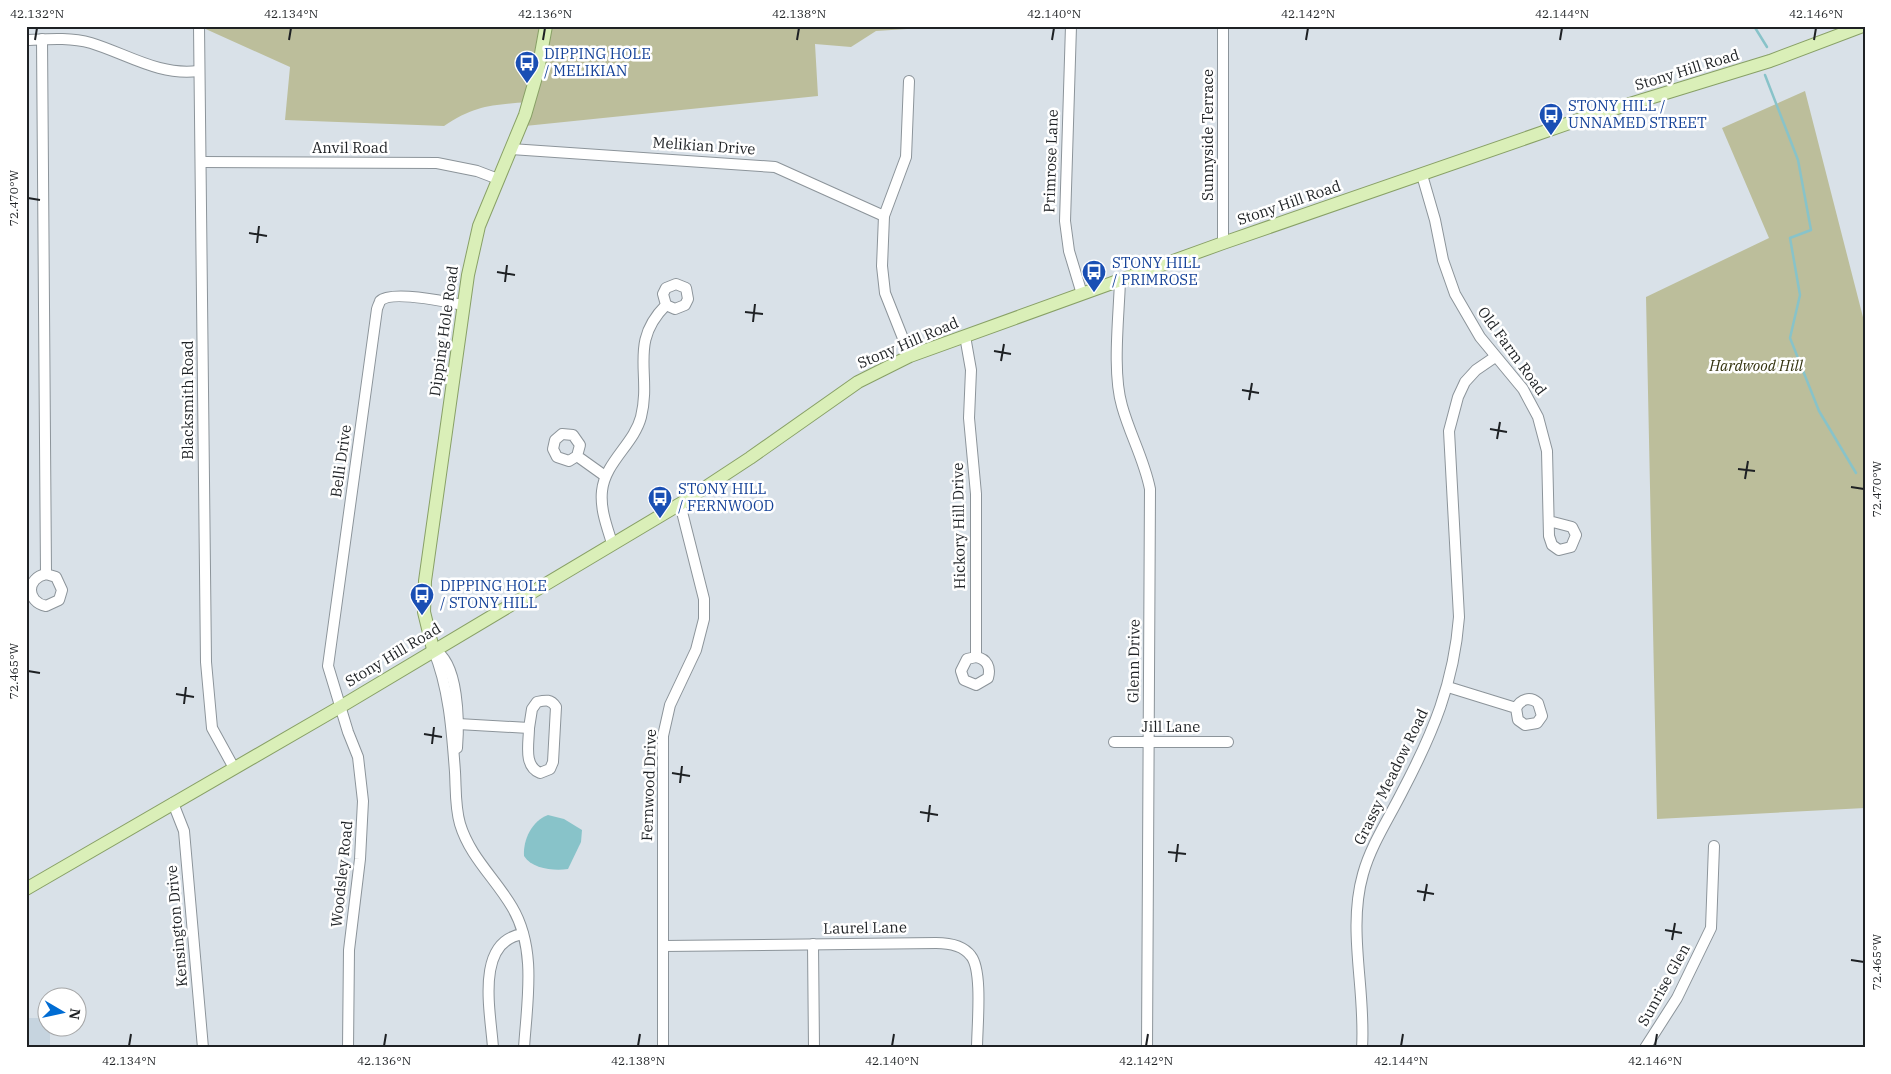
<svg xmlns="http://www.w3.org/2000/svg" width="1891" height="1074" font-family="'IBM Plex Serif',serif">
<rect width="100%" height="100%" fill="#d9e1e8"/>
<path fill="#c6d4df" d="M26 1018H47L48 1026 50 1027V1048H26Z"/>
<g fill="#bcbe9b">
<path d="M199 26H953L876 31 851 47 815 44 818 96 525 126 528 102C492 105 475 105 444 126L285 120 290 67Z"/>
<path d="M1805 91 1865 325V808L1657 819 1646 297 1769 238 1722 128Z"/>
</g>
<path fill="#88c3c9" d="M548 815 564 819 582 830 581 842 568 869C554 871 532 869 524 856 523 839 532 821 548 815Z"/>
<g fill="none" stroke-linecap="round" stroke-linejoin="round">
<g stroke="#88c3c9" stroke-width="2.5">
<path d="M1754 26 1767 47"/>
<path d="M1765 75 1798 160 1811 230 1790 238 1800 295 1790 338 1819 411 1856 473"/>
</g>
<defs>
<g id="minor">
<path d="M199 26 206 662 212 728 234 768"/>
<path d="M1071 26 1065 221 1069 251 1082 294"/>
<path d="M42 39 46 574 56 577 62 590 59 600 46 606C26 602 26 578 46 574"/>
<path d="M26 40C48 39 70 37 91 43 127 54 159 76 198 71"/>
<path d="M909 81 906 157 884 216 882 266 885 293 910 356"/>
<path d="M511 149 775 167 884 216"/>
<path d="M201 162 437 163 477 171 498 179"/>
<path d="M1422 175 1435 220 1443 260 1455 294 1480 337 1523 389 1538 417 1547 451 1549 536 1552 545 1559 550 1571 547 1576 535 1572 527 1549 521"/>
<path d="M1223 243V26"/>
<path d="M1120 280C1119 316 1112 372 1122 406 1130 435 1144 459 1150 489L1147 1048"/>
<path d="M965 336 971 370 969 418 976 494V657C987 659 991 667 988 678L976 685 964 680 961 671 967 659 976 657"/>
<path d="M577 456 580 445 573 435 562 434 555 440 553 449 557 457 569 461 577 456 605 476"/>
<path d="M612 543C607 527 600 509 602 491 605 462 634 444 641 417 652 373 628 343 666 305L675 309 685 305 688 299 686 288 676 284 666 288 663 294 666 305"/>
<path d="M433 649C449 687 452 731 455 772 456 789 455 807 460 824 470 857 495 878 512 907 537 949 527 1001 524 1048"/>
<path d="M434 650C459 662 459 723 457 748"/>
<path d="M1448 687 1516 708 1518 720 1525 725 1537 723 1542 716 1538 703C1530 696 1521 699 1516 708"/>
<path d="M458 724 529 728C529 743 523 766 540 773L550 769 553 762 556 707C551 699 546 700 537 702L532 709 529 728"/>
<path d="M1114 742H1228"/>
<path d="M173 803 184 831 203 1048"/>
<path d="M813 944 814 1048"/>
<path d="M663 946 936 943C948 943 963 945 971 956 983 971 977 1027 977 1048"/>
<path d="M348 1048 349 950 360 859 363 801 358 757 348 732 328 666 377 309C377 308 380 302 380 301 391 290 448 302 463 305"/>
<path d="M493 1048C491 1014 474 941 523 934"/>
<path d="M663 1048V736L670 705 696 650 704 619V599L680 504"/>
<path d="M1362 1048C1366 990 1347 930 1363 874 1371 845 1389 818 1402 792 1433 733 1454 683 1459 617L1449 431 1458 397 1465 382 1476 370 1495 357"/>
<path d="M1645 1048 1677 998 1711 928 1714 846"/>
</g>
<g id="major">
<path d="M433 649 424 612 425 581 468 275 479 226 525 115 538 70 546 26"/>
<path d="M26 889 340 707 680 504 750 458 858 382 910 356 1223 243 1581 119 1770 61 1863 26"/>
</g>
</defs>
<use href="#minor" stroke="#8c949a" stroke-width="12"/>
<use href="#major" stroke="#88a066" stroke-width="14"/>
<use href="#minor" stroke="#fff" stroke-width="10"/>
<use href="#major" stroke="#daefb8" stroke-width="12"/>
</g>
<path fill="none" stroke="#1e2124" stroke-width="2" d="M35 40 37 28M289 40 291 28M543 40 545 28M797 40 799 28M1052 40 1054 28M1306 40 1308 28M1560 40 1562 28M1814 40 1816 28M28 198 40 200M249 233 267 236M257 243 259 226M497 272 515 275M505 282 507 265M745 312 763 314M753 322 755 304M994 351 1011 354M1001 361 1004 344M1242 390 1259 393M1249 400 1252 383M1490 429 1507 432M1497 439 1500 422M1738 469 1755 471M1745 479 1748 461M1851 487 1864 489M28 671 40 673M176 694 194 697M184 704 186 687M424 734 442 737M432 744 434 727M672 773 690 776M680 783 682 766M920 812 938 815M928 822 930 805M1168 852 1186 854M1176 862 1178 844M1417 891 1434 894M1424 901 1427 884M1665 930 1682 933M1672 940 1675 923M1851 960 1864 962M129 1046 131 1034M384 1046 386 1034M638 1046 640 1034M892 1046 894 1034M1146 1046 1148 1034M1401 1046 1403 1034M1655 1046 1657 1034"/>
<defs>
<symbol id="bus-pin" viewBox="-11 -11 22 30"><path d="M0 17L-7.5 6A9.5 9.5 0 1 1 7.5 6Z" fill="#1a4fb4" stroke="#fff"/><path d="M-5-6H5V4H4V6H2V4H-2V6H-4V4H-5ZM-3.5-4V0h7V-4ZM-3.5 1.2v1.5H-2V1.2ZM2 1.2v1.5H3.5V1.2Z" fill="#fff"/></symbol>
</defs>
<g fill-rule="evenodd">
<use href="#bus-pin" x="513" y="49" width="28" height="38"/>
<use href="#bus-pin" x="1537" y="101" width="28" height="38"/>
<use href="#bus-pin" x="1080" y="258" width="28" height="38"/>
<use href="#bus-pin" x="646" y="484" width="28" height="38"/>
<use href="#bus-pin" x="408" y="581" width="28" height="38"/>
</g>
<g text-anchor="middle" stroke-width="5" stroke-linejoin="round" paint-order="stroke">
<g font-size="15" fill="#164399" stroke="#fff" text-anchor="start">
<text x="544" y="59">DIPPING HOLE<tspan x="544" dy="17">/ MELIKIAN</tspan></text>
<text x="1568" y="111">STONY HILL /<tspan x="1568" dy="17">UNNAMED STREET</tspan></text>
<text x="1112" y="268">STONY HILL<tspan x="1112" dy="17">/ PRIMROSE</tspan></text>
<text x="678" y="494">STONY HILL<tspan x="678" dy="17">/ FERNWOOD</tspan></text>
<text x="440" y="591">DIPPING HOLE<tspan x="440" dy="17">/ STONY HILL</tspan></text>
</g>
<g font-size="15" fill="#1e2124" stroke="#fff">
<text transform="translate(1687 70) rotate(-17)" y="5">Stony Hill Road</text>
<text transform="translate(1208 135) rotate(-90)" y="5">Sunnyside Terrace</text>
<text transform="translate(704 146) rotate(4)" y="5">Melikian Drive</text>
<text x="350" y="153">Anvil Road</text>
<text transform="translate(1051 161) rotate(-88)" y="5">Primrose Lane</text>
<text transform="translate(1289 203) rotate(-19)" y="5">Stony Hill Road</text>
<text transform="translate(444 331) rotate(-82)" y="5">Dipping Hole Road</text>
<text transform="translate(908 343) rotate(-23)" y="5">Stony Hill Road</text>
<text transform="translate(1512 351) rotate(54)" y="5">Old Farm Road</text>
<text transform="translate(188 400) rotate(-90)" y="5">Blacksmith Road</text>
<text transform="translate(341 461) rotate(-82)" y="5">Belli Drive</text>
<text transform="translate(959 526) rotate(-91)" y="5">Hickory Hill Drive</text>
<text transform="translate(393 655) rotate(-31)" y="5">Stony Hill Road</text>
<text transform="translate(1134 661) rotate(-89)" y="5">Glenn Drive</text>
<text x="1171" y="732">Jill Lane</text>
<text transform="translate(1391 777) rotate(-64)" y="5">Grassy Meadow Road</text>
<text transform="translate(649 785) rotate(-88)" y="5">Fernwood Drive</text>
<text transform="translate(342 874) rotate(-84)" y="5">Woodsley Road</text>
<text transform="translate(177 926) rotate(-95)" y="5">Kensington Drive</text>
<text transform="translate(865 928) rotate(-1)" y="5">Laurel Lane</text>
<text transform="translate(1664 985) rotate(-61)" y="5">Sunrise Glen</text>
</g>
<g font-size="15" font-style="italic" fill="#32320e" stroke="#fff">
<text x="1756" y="371">Hardwood Hill</text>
</g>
</g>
<rect width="1891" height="1074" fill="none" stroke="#ffffff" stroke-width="55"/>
<g transform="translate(62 1012) rotate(99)"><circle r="24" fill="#ffffff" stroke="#a5a6a7"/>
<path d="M0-4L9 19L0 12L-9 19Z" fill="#006cd3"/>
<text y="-8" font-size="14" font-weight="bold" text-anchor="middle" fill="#1e2124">N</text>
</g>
<rect x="28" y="28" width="1836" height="1018" fill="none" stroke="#1e2124" stroke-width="2"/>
<g font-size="12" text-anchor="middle" fill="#1e2124">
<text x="37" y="18">42.132°N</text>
<text x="291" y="18">42.134°N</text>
<text x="545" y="18">42.136°N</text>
<text x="799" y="18">42.138°N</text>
<text x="1054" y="18">42.140°N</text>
<text x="1308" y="18">42.142°N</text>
<text x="1562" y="18">42.144°N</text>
<text x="1816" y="18">42.146°N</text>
<text transform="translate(14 198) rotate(-90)" y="4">72.470°W</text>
<text transform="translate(1877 489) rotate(-90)" y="4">72.470°W</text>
<text transform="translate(14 671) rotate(-90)" y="4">72.465°W</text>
<text transform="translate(1877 962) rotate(-90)" y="4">72.465°W</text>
<text x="129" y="1065">42.134°N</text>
<text x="384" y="1065">42.136°N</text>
<text x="638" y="1065">42.138°N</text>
<text x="892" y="1065">42.140°N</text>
<text x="1146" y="1065">42.142°N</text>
<text x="1401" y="1065">42.144°N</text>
<text x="1655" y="1065">42.146°N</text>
</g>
</svg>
